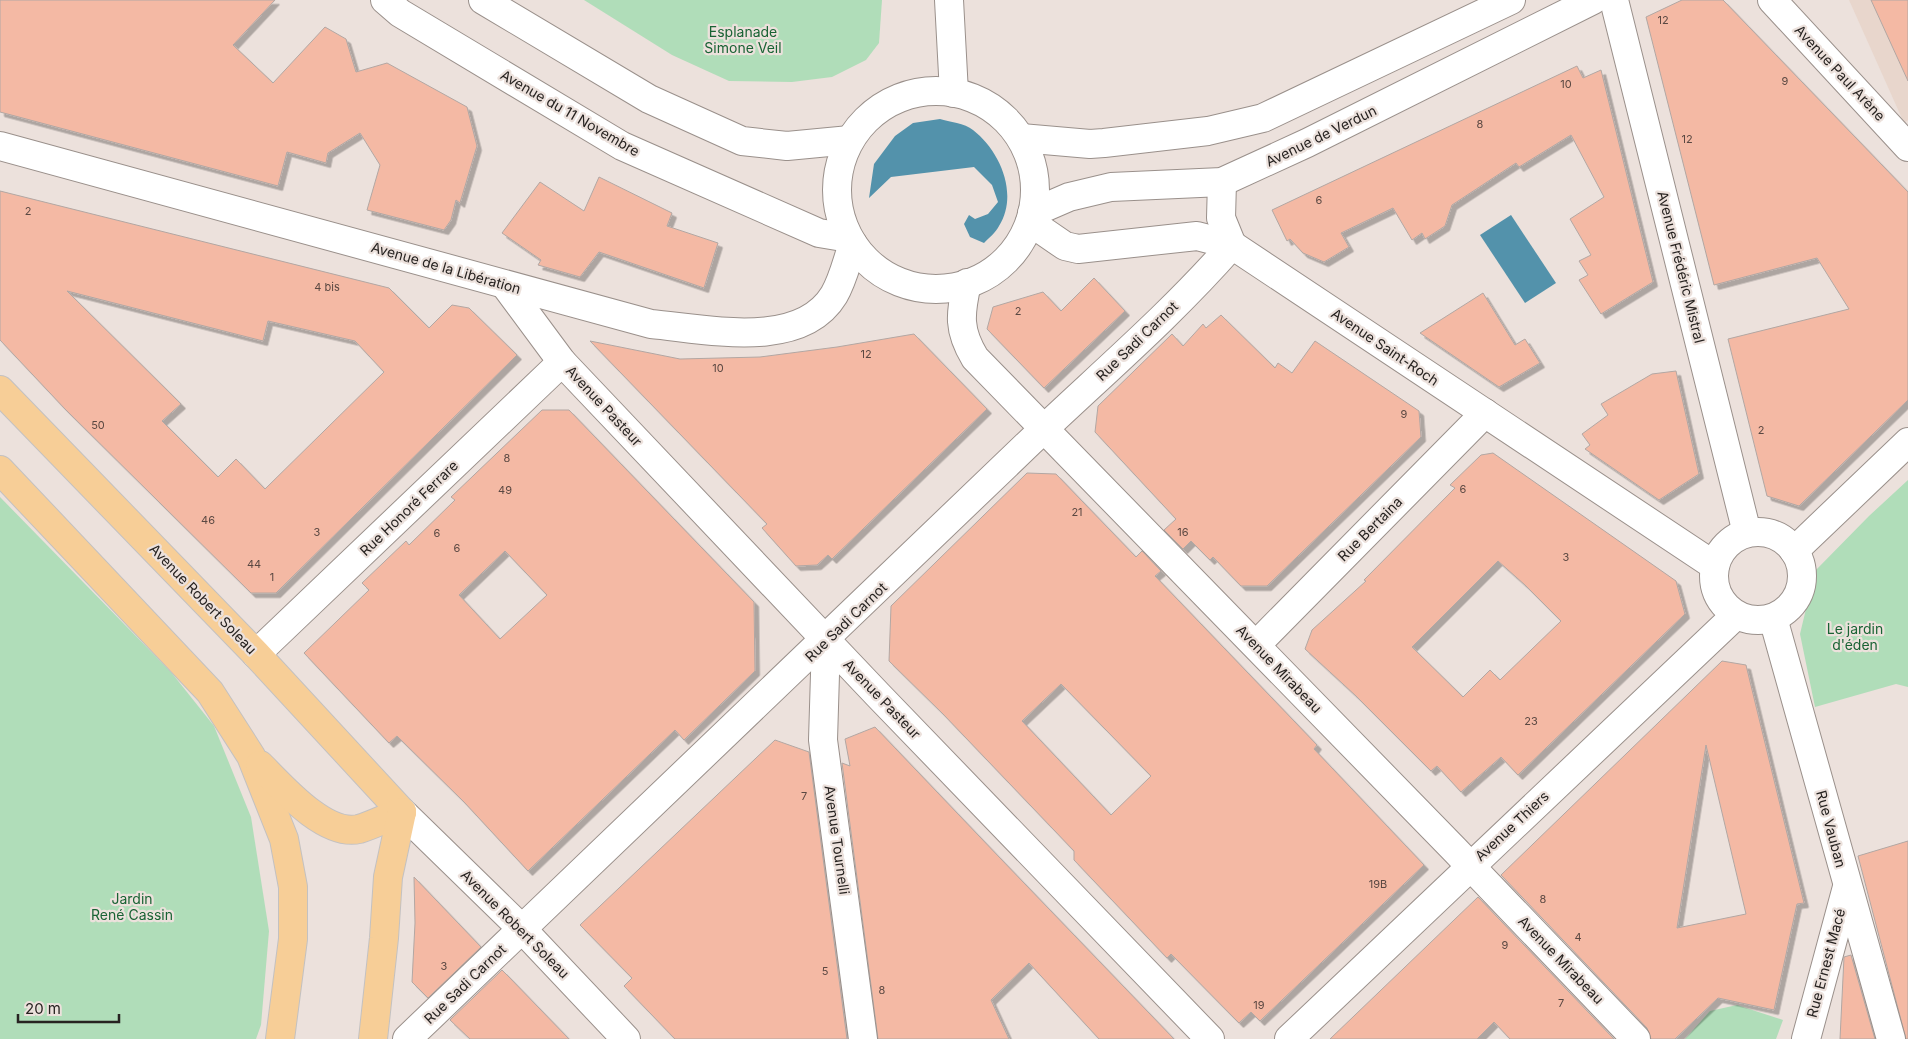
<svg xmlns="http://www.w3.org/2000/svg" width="1908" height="1039" font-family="Inter,sans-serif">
<defs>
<filter id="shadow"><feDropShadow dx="4.5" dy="4.5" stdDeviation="0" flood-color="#0004"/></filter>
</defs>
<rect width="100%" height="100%" fill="#ece1dc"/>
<path fill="#e8d6cc" d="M1849 0H1908V120L1904 123Z"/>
<g fill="#b0ddb9">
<path d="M584 0H882L879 43 866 60 832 77 792 82 729 81 672 55Z"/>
<path d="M1908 480V687L1896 684 1815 707 1800 634 1815 571 1869 516Z"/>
<path d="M0 497 171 672 214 726 251 817 269 931 261 1025 256 1039H0Z"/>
<path d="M1737 1005 1783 1020 1776 1039H1685L1710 1011Z"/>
</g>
<g fill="#5392ab">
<path d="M940 119C949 122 965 123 973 130 1000 151 1019 194 999 226 996 232 989 238 984 243L970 237 964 224 969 215 975 219 988 214 998 202 992 185 974 167 891 177 869 198 874 164 895 136 913 123Z"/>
<path d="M1511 215 1556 283 1525 303 1480 235Z"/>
</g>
<g fill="#f4b9a4" stroke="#b2a7a3" fill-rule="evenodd" filter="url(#shadow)">
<path d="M0 0H275L233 45 273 83 325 27 346 39 356 72 387 63 467 107 477 146 460 203 456 200 451 220 444 230 367 210 380 165 360 133 328 153 326 163 287 152 278 186 0 112Z"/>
<path d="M1682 0H1723L1908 192V400L1799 506 1767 496 1728 339 1849 309 1817 258 1714 285 1646 17Z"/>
<path d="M1871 0H1908V81Z"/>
<path d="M1577 66 1583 78 1601 70 1653 282 1601 314 1579 280 1588 275 1579 261 1591 255 1570 219 1604 197 1571 135 1519 167 1516 163 1452 205 1445 226 1425 239 1422 233 1412 240 1393 208 1341 233 1349 247 1324 262 1303 253 1290 239 1287 241 1272 210Z"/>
<path d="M599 177 672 213 667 226 718 243 704 288 599 252 580 277 538 265 541 260 502 233 540 182 584 211Z"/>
<path d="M0 191 389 288 429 328 452 305 469 308 517 355 276 593H251L65 409 0 340ZM67 291 263 341 268 321 355 341 384 372 265 489 236 459 218 477 162 421 181 404Z"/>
<path d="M1094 278 1125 311 1044 388 987 329 993 307 1043 292 1061 311Z"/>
<path d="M1483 293 1515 345 1525 339 1540 363 1499 387 1420 333Z"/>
<path d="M1221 315 1275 368 1278 363 1292 373 1315 341 1419 411 1421 437 1267 586H1241L1213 557 1210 560 1191 541 1183 549 1164 530 1176 519 1095 432 1098 406 1172 334 1183 346 1203 324 1206 328Z"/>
<path d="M914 334 987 409 832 559 828 555 817 565 796 566 762 528 767 524 590 341 680 359 760 357 837 347Z"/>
<path d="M1676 371 1699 474 1659 500 1585 449 1590 445 1582 434 1608 415 1601 404 1652 374Z"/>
<path d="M542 410H569L754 602 755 671 684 740 675 730 528 871 464 802 397 736 389 743 304 653 369 590 362 583 406 541 409 545 455 500 451 497ZM505 551 547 595 500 639 459 595Z"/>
<path d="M1493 453 1676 581 1685 614 1518 775 1501 757 1461 792 1437 766 1431 771 1356 696 1305 649 1312 630 1366 581 1364 580 1455 488 1450 485 1481 455ZM1498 561 1525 585 1561 621 1500 680 1490 670 1463 697 1412 647Z"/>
<path d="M1027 473 1056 474 1136 557 1142 551 1161 571 1155 576 1317 745 1314 749 1424 865 1260 1021 1251 1012 1239 1023 1171 954 1167 958 1074 860V851L943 714 889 661 891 606ZM1061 684 1151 776 1111 815 1022 721Z"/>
<path d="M1722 661 1746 665 1804 903 1797 904 1774 1010 1718 998 1675 1039H1651L1647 1028 1501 875ZM1706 745 1746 914 1677 928Z"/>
<path d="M875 727 1000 858 1174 1039H1099L1029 963 991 1000 1009 1039H878L842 763 850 766 845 739Z"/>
<path d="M775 740 809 752 847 1039H675L624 986 632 978 580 925Z"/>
<path d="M1908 841V1039H1906L1858 856Z"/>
<path d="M414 877 481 947 428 998 412 982 415 923Z"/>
<path d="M1478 897 1614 1039H1510L1494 1022 1477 1039H1330Z"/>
<path d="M1851 955 1875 1039H1840L1844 957Z"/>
<path d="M502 970 509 977 569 1039H470L450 1020Z"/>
</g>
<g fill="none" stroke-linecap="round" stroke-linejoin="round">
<defs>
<g id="minor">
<path d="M385 0 400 13 622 146 819 233 849 238"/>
<path d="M483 0 649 99 742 141 787 146 850 140"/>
<path d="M949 0 954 93"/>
<path d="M1614 0 1747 533"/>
<path d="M1772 0 1908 147"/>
<circle cx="936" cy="190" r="99"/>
<path d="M1021 138 1090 144 1104 143 1208 131 1263 118 1511 0"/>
<path d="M0 146 651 324C706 329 800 351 834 295 843 280 847 261 853 244"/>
<path d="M1222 182 1221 218 1232 245"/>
<path d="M1032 213 1069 197 1111 187 1222 182 1307 143 1593 0"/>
<path d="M1030 222 1065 246 1078 249 1197 236 1232 245 1715 566"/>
<path d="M967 283C960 314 958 330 975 358L1454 849 1636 1039"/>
<path d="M505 285 562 362 878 695 1210 1039"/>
<circle cx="1758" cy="576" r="44"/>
<path d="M1794 551 1908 442"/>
<path d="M1773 618 1891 1039"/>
<path d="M826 641 823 740 863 1039"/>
<path d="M1256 645 1485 413"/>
<path d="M256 654 562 362"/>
<path d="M402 812 522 929 626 1039"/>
<path d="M407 1039C615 840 824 642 1030 442 1098 377 1170 316 1232 245"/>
<path d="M1289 1039 1736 615"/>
<path d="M1806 1039 1847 887"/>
</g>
<g id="major">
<path d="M0 390 256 654 402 812"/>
<path d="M0 470 210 692 251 756 284 839 293 887V939L280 1039"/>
<path d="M260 765C281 786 325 837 359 829 373 825 388 817 402 812"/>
<path d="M373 1039 384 938 388 877 402 812"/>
</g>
</defs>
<use href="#minor" stroke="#9a908b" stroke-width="30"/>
<use href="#major" stroke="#c3c1c1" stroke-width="30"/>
<use href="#minor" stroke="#fff" stroke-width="28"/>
<use href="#major" stroke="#f7ce97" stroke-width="28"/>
</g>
<g text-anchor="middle" stroke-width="4.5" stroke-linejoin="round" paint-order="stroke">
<g font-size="11" fill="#5a4842">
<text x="1663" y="24">12</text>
<text x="1785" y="85">9</text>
<text x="1566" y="88">10</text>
<text x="1480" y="128">8</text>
<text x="1687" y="143">12</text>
<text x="1319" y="204">6</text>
<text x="28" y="215">2</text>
<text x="327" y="291">4 bis</text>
<text x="1018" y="315">2</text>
<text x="866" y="358">12</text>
<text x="718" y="372">10</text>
<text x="1404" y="418">9</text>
<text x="98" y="429">50</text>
<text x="1761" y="434">2</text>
<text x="507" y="462">8</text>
<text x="1463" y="493">6</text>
<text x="505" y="494">49</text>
<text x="1077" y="516">21</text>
<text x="208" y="524">46</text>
<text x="317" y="536">3</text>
<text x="1183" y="536">16</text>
<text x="437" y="537">6</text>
<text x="457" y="552">6</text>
<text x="1566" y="561">3</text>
<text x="254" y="568">44</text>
<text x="272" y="581">1</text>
<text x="1531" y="725">23</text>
<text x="804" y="800">7</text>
<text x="1378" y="888">19B</text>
<text x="1543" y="903">8</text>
<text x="1578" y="941">4</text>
<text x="1505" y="949">9</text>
<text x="444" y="970">3</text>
<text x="825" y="975">5</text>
<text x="882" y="994">8</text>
<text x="1561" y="1007">7</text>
<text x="1259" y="1009">19</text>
</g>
<g font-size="14" fill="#196334" stroke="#ece1dc">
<text x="743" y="37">Esplanade<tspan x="743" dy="16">Simone Veil</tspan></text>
<text x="1855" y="634">Le jardin<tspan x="1855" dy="16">d'éden</tspan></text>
<text x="132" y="904">Jardin<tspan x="132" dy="16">René Cassin</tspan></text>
</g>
<g font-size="14" fill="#272321" stroke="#ece1dc">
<text transform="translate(1840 73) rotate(47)" y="5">Avenue Paul Arène</text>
<text transform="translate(570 113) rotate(30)" y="5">Avenue du 11 Novembre</text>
<text transform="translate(1321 136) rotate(-26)" y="5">Avenue de Verdun</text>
<text transform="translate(1681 267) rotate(76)" y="5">Avenue Frédéric Mistral</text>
<text transform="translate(446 268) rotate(16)" y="5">Avenue de la Libération</text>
<text transform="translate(1137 341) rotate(-44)" y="5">Rue Sadi Carnot</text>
<text transform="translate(1385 347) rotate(34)" y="5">Avenue Saint-Roch</text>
<text transform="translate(604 406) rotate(47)" y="5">Avenue Pasteur</text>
<text transform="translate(409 508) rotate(-44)" y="5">Rue Honoré Ferrare</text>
<text transform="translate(1370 529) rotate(-45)" y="5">Rue Bertaina</text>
<text transform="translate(203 599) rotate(46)" y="5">Avenue Robert Soleau</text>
<text transform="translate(846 622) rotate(-44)" y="5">Rue Sadi Carnot</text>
<text transform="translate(1279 669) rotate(46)" y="5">Avenue Mirabeau</text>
<text transform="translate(882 699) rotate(46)" y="5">Avenue Pasteur</text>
<text transform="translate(1512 826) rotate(-43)" y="5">Avenue Thiers</text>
<text transform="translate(1831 829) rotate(75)" y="5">Rue Vauban</text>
<text transform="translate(837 840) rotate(82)" y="5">Avenue Tournelli</text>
<text transform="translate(515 924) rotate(45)" y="5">Avenue Robert Soleau</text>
<text transform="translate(1561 960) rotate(46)" y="5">Avenue Mirabeau</text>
<text transform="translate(1826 963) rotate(-75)" y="5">Rue Ernest Macé</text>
<text transform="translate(465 984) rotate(-44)" y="5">Rue Sadi Carnot</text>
</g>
</g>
<path d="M18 1014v8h101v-8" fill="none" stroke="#272321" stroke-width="2.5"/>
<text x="25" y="1014" font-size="15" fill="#272321" stroke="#ece1dc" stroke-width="4" paint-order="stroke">20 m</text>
</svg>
